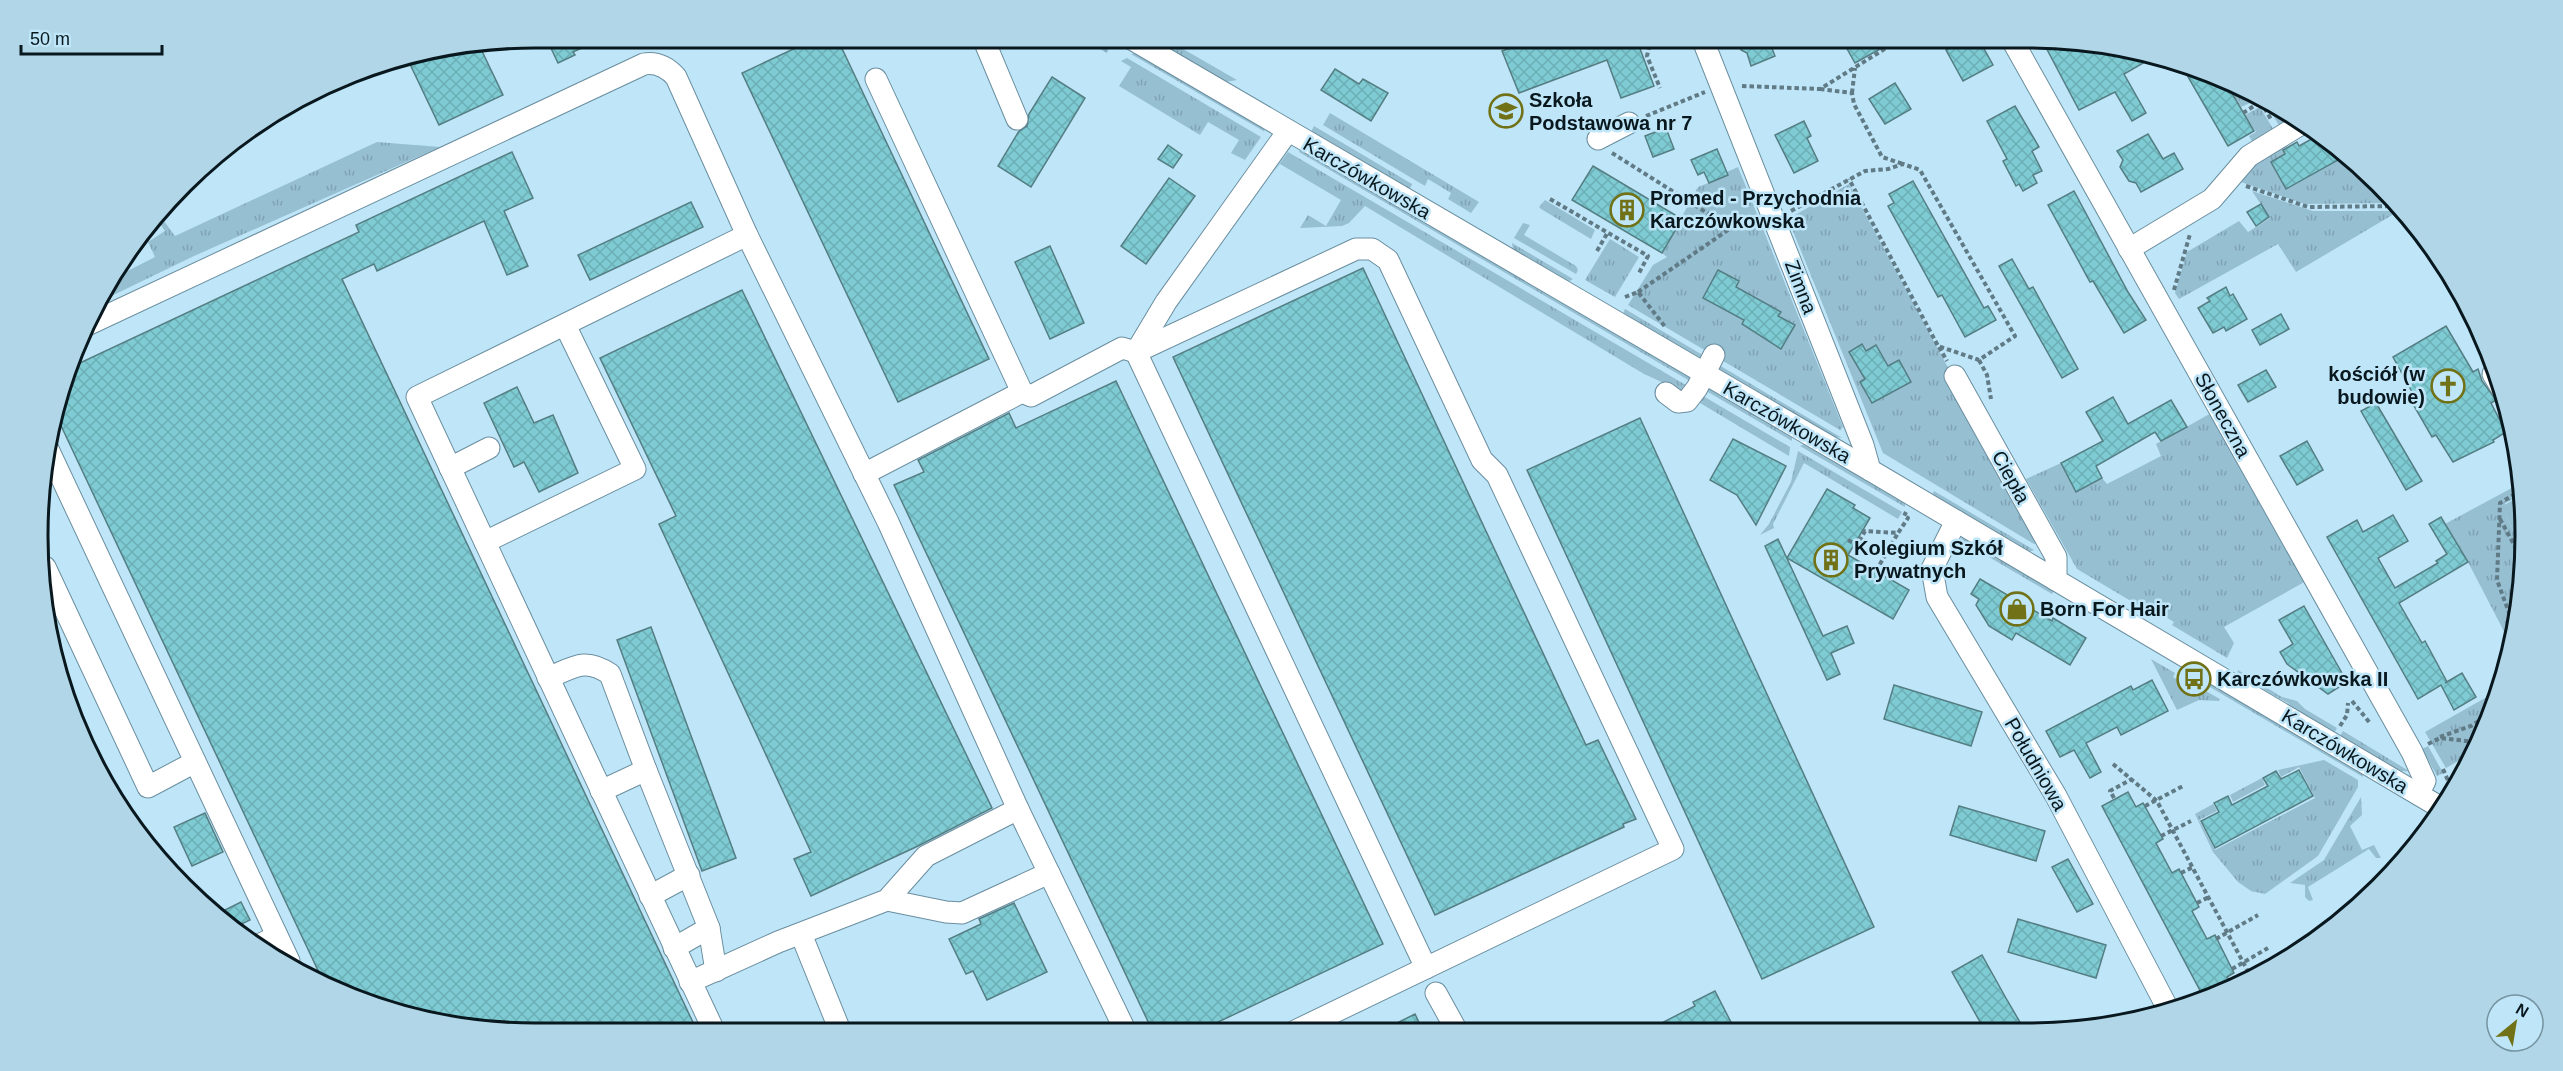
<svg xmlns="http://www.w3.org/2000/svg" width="2563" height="1071" font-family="Helvetica,sans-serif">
<defs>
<pattern id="grass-tufts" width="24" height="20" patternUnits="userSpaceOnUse" patternTransform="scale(1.5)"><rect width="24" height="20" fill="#96bfd2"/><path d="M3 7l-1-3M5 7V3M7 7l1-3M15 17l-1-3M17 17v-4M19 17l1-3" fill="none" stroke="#80a3b4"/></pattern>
<pattern id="building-cross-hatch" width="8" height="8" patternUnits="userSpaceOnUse" patternTransform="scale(1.5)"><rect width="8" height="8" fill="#7fcbd3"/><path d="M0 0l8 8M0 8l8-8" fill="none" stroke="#6caeb5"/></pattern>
</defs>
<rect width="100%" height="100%" fill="#bfe6f8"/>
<g fill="url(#grass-tufts)">
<path d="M1080 38H1091L1109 48 1107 53Z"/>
<path d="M1149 38H1164L1237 80 1226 82Z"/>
<path d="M1137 53 1262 127 1265 132 1131 54Z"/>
<path d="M1127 58 1261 137 1245 160 1231 153 1239 140 1208 122 1200 135 1119 86 1131 67 1121 61Z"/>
<path d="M2226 81 2253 94 2257 100 2241 107Z"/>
<path d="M2269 101 2297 119 2281 129 2267 105Z"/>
<path d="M2260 107 2275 132 2253 143 2249 136 2256 132 2245 115Z"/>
<path d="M1330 113 1479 202 1471 213 1448 199 1451 193 1428 179 1425 186 1323 125Z"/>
<path d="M1314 126 1412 184 1409 190 1311 132Z"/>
<path d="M377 142 440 147 194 256 97 303 110 280 155 257 148 242 165 231 158 221 161 217 175 236Z"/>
<path d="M2281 143 2285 154 2271 162 2286 189 2347 155 2395 203 2305 204 2238 181 2245 169Z"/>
<path d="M1300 149 1693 379 1695 384 1299 152Z"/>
<path d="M1288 152 1691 388 1688 394 1644 374 1365 206 1349 223 1342 226 1300 228 1308 215 1326 226 1341 200 1280 164 1271 175Z"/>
<path d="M1738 167 1843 427 1840 430 1628 305 1653 265 1667 257 1662 253 1698 187 1728 175 1727 172Z"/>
<path d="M1849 184 1953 377 2038 543 2034 544 1883 453 1788 219Z"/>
<path d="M2252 191 2313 211H2399L2296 272 2278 244 2179 299 2175 293 2187 252 2239 221 2248 232 2270 218Z"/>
<path d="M1545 200 1595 230 1591 239 1541 209 1539 207Z"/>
<path d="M1523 223 1530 225 1524 235 1576 266 1578 270 1576 274 1514 238Z"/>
<path d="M1610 239 1639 257 1615 297 1585 280Z"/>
<path d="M1512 243 1573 279 1568 282 1513 250Z"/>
<path d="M1625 309 1706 357 1701 361 1623 314Z"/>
<path d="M1714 362 1842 438 1835 437 1715 368Z"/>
<path d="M1703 385 1792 437V441L1701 388Z"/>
<path d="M1698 393 1790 447 1789 456 1695 400Z"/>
<path d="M2213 412 2308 580 2224 627 2234 643 2227 658 2172 625 2174 622 2159 613 2156 616 2077 569 2026 479 2061 463 2076 492 2102 478 2107 484 2161 456 2156 444Z"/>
<path d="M1804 444 1905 504V507L1800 446Z"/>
<path d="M1798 451 1902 512 1898 519 1804 463 1773 524 1774 528 1760 535 1769 524 1791 482Z"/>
<path d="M2521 483 2523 494 2505 503 2506 517 2523 548 2521 600 2511 645 2468 562 2445 524Z"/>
<path d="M1934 491 2034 550 2029 552 1932 496Z"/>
<path d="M1962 538 1966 539 2054 591 2052 594 1960 540Z"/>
<path d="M2151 659 2175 673 2173 677 2189 687 2191 683 2220 699 2219 701 2199 700 2177 710Z"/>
<path d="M2238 670 2282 697 2297 701 2305 709 2337 728 2334 733 2294 709 2288 703 2237 675Z"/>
<path d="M2210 683 2362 773 2363 777 2208 686Z"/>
<path d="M2501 689 2464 767 2460 760 2446 768 2425 732Z"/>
<path d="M2343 731 2409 771C2397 775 2353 743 2340 736Z"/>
<path d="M2428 746 2442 771 2443 773 2437 776 2422 749Z"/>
<path d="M2324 760 2358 780V787L2318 856 2265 894 2251 891 2238 882 2213 852 2195 814 2213 804 2217 811 2199 820 2215 850 2315 798 2299 767 2281 777 2278 770Z"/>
<path d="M2262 778 2265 785 2233 802 2230 795Z"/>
<path d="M2361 797 2362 815 2350 826 2362 850 2374 845 2381 858H2376L2369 849 2308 887 2313 900 2309 901 2305 897V885L2290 883 2324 860Z"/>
</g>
<path fill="#96bfd2" d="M2523 494V548L2506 517 2503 506Z"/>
<g fill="url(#building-cross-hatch)" stroke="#547e83" stroke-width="1.5">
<path d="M558 38H603L573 52 575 55 558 63 548 42Z"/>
<path d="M817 38H837L989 359 898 402 742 73Z"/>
<path d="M1525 38H1571L1573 42 1585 38H1636L1654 86 1621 98 1607 60 1519 93 1502 51 1517 46 1516 41Z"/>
<path d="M1746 38H1768L1775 56 1751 66 1747 53 1741 50Z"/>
<path d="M1841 38H1877L1882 48 1855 63Z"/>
<path d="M1970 38H1978L1993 65 1963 81 1946 50Z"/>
<path d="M2042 40 2152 58 2124 74 2146 113 2132 121 2115 92 2079 110Z"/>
<path d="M480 47 503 95 439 125 409 62 420 57Z"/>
<path d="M2180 63 2225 81 2254 131 2228 146Z"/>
<path d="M1335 69 1359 84 1363 79 1388 93 1371 121 1321 90Z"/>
<path d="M1052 77 1085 98 1031 187 998 166 1019 131 1027 126 1029 114Z"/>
<path d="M1895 83 1911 109 1885 124 1869 99Z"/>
<path d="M2015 106 2039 147 2032 151 2042 171 2033 175 2037 183 2023 191 2019 184 2016 186 2003 161 2007 159 1987 121Z"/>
<path d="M1804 121 1811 136 1807 138 1818 161 1794 173 1775 135Z"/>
<path d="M1666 128 1674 149 1653 157 1645 136Z"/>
<path d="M2148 134 2163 159 2174 153 2183 169 2141 192 2136 183 2129 181 2120 167 2123 160 2117 151Z"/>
<path d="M2319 135 2347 155 2286 189 2271 162 2285 154 2283 150 2297 142 2299 146Z"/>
<path d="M1168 145 1182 155 1173 168 1158 159Z"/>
<path d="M1717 149 1728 175 1709 183 1704 172 1698 175 1691 160Z"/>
<path d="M512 152 533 198 504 211 528 266 507 275 484 221 377 271 374 264 342 279 698 1033 536 1034 376 1007 322 979 55 413 67 369 359 232 356 225Z"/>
<path d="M1593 166 1682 219 1662 253 1572 200Z"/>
<path d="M1169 178 1195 196 1146 264 1121 246Z"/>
<path d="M1913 181 1984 308 1988 306 1996 320 1965 337 1942 295 1938 297 1888 206 1894 203 1889 194Z"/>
<path d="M2074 191 2128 292 2146 320 2124 333 2093 281 2090 282 2048 205Z"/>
<path d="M691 202 703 227 590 280 578 255Z"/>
<path d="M2261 204 2269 217 2256 226 2247 212Z"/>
<path d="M1050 246 1084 323 1050 339 1015 262Z"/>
<path d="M2012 259 2029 289 2033 287 2078 369 2062 378 1999 266Z"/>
<path d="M1363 268 1586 745 1598 740 1636 819 1623 824 1624 827 1435 915 1173 357Z"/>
<path d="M1718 270 1739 281 1736 287 1781 312 1778 316 1795 325 1781 349 1742 324 1744 320 1703 298Z"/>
<path d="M2226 287 2230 296 2233 294 2247 319 2226 331 2224 327 2213 333 2198 308 2210 301 2207 298Z"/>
<path d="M742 290 992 808 918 846 811 896 794 859 811 852 659 524 676 516 600 358Z"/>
<path d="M2281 314 2289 329 2260 345 2252 330Z"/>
<path d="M2446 326 2473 372 2478 369 2482 381 2496 400 2491 403 2506 432 2493 440 2494 442 2453 462 2436 435 2432 437 2414 406 2418 403 2393 357Z"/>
<path d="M1862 344 1866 351 1876 345 1888 366 1899 360 1911 382 1872 403 1860 382 1865 379 1849 352Z"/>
<path d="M2266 370 2276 387 2248 402 2238 385Z"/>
<path d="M1116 381 1383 944 1197 1032H1153L894 485 924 472 918 460 1009 413 1016 428Z"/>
<path d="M517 387 534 423 553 415 578 473 539 492 524 462 514 467 484 403Z"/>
<path d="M2113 397 2128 424 2171 400 2187 427 2161 441 2155 432 2096 466 2102 478 2076 492 2061 463 2103 441 2086 412Z"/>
<path d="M2376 403 2422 481 2406 490 2361 411Z"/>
<path d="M1640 418 1874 927 1762 979 1527 470Z"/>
<path d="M1733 439 1786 466 1756 525 1737 495 1710 480Z"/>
<path d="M2307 441 2323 470 2297 485 2280 456Z"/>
<path d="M1827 489 1855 505 1853 508 1870 518 1848 555 1909 590 1893 619 1787 558Z"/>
<path d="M2393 515 2408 541 2378 558 2395 588 2438 563 2436 561 2447 554 2429 524 2441 517 2468 562 2399 603 2422 643 2425 641 2447 682 2445 683 2462 673 2476 697 2454 710 2441 685 2418 699 2327 537 2357 520 2363 532Z"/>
<path d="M1778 539 1823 636 1847 626 1854 643 1831 653 1840 674 1827 680 1765 546Z"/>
<path d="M1980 579 2052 621 2053 618 2086 638 2070 665 2016 633 2012 640 1989 626 1976 605 1979 599 1971 594Z"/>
<path d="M2304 606 2347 682 2328 694 2287 664 2280 652 2293 644 2279 620Z"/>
<path d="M651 627 736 858 702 871 617 640Z"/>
<path d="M2152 680 2168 711 2121 735 2117 727 2086 743 2101 772 2090 778 2074 750 2060 757 2046 731 2131 686 2133 690Z"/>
<path d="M1894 685 1982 712 1971 746 1884 719Z"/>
<path d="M2299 770 2313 796 2215 848 2201 821 2219 812 2214 803 2228 796 2232 805 2268 786 2263 778 2276 771 2281 779Z"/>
<path d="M2128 792 2136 807 2143 803 2163 839 2156 843 2172 873 2179 869 2199 907 2192 911 2207 939 2215 935 2234 973 2227 977 2233 987 2203 996 2102 806Z"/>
<path d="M1959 806 2045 831 2036 861 1950 835Z"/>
<path d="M205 813 223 852 192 866 174 827Z"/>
<path d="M2068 859 2093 904 2077 912 2052 867Z"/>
<path d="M241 902 250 920 231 929 217 914Z"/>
<path d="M1014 903 1047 972 987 1000 973 971 966 974 949 939 981 924 979 919Z"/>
<path d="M2018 919 2106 945 2096 978 2008 952Z"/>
<path d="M1982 955 2007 1000 2024 1029H1984L1952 972Z"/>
<path d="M1715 991 1735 1030H1648L1695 1006 1693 1002Z"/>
<path d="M1415 1014 1423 1031H1381Z"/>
</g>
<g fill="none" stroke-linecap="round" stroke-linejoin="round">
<defs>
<g id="minor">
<path d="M983 38 1017 119"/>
<path d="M1130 38 1870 470 2443 809"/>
<path d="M1702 38 1863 445 1870 470"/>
<path d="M2011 38 2412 752 2425 781 2418 794"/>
<path d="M876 79 1022 392 1031 396 1122 348 1136 352 1356 249H1372L1388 260 1482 460 1497 475 1673 849 1295 1031"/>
<path d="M1598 139 1629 123"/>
<path d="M2129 249 2212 199 2249 156 2303 123"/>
<path d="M87 325 644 64C657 62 667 67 676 77L747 235 888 522 1018 809 1126 1032"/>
<path d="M1136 352 1426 968"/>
<path d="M1136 352 1166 302 1288 131"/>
<path d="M2493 374 2502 389"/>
<path d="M1955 376 2056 557V580"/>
<path d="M1666 393 1678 402 1687 401 1697 388 1714 355"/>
<path d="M47 447 289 961"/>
<path d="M450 468 489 448"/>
<path d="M864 474 1022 392"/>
<path d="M1956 521 1932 569 1937 597 2056 796 2167 1007"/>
<path d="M485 542 635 469 565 325"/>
<path d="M45 567 148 787 195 762"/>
<path d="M548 678C574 667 585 657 610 674L646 770 601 791"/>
<path d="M646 770 709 928 716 971"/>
<path d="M650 896 689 875"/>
<path d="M887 900 946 912 962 913 1049 873"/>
<path d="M801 934 841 1033"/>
<path d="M259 945 277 936"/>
<path d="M674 948 709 928"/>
<path d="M690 982 778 942 887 900 926 856 1018 809"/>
<path d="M1436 993 1457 1031"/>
<path d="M715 1033 417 397 747 235"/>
</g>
</defs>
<use href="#minor" stroke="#6a8e9f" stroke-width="23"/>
<g stroke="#607a86" stroke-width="4" stroke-dasharray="4.5 3" stroke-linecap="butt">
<path d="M1099 38 1114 46"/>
<path d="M1651 38 1647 56 1660 88"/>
<path d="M1742 86 1820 89 1883 50 1899 38"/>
<path d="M1820 89 1852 93 1854 104 1882 157 1903 164"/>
<path d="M1852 93 1855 68"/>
<path d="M2257 95 2272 121"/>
<path d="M2243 113 2265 99"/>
<path d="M1646 116 1705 92"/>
<path d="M1612 153 1731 228"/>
<path d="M2246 186 2308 207 2398 206"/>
<path d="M1550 199 1648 256 1639 273"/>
<path d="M1791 211 1865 171 1888 169 1903 164 1920 170 2015 336 1979 360 1938 346 1849 179"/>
<path d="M1597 251 1608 232"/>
<path d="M2174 290 2190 234"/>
<path d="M1638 292 1731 228 1752 218"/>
<path d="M1625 297 1638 292 1666 328"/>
<path d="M1939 347 1947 361"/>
<path d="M1979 360 1987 375 1991 399"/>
<path d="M2500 519 2523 561"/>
<path d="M1848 540 1857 545 1865 531 1898 533 1908 518 1904 516 1906 512"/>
<path d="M1876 571 1898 533"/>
<path d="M2515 629 2497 580 2500 503 2522 490"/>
<path d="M2352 701 2370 723"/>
<path d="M2340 726 2347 715 2348 703"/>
<path d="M2440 737 2471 726 2491 713"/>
<path d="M2428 744 2440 738 2476 742"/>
<path d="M2113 764 2157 801 2252 979"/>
<path d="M2443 769 2452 790"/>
<path d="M2114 798 2110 791 2132 779"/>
<path d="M2145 806 2183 786"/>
<path d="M2161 836 2191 821"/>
<path d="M2181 873 2193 867"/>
<path d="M2197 903 2209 897"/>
<path d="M2216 939 2258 915"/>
<path d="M2232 969 2268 948"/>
</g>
<use href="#minor" stroke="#fff" stroke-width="21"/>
</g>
<defs>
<symbol id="school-ring" viewBox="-11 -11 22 22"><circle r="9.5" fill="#bfe6f8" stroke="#717217" stroke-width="1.5"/><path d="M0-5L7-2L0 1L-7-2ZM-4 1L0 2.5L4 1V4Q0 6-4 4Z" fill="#717217"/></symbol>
<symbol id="building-ring" viewBox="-11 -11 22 22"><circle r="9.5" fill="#bfe6f8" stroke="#717217" stroke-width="1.5"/><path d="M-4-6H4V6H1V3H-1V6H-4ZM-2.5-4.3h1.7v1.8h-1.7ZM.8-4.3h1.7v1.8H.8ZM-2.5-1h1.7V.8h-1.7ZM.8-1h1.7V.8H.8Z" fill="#717217"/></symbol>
<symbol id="church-ring" viewBox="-11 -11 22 22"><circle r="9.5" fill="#bfe6f8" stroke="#717217" stroke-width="1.5"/><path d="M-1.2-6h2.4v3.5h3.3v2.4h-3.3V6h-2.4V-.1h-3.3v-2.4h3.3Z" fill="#717217"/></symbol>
<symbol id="shop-ring" viewBox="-11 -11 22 22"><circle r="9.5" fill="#bfe6f8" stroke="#717217" stroke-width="1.5"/><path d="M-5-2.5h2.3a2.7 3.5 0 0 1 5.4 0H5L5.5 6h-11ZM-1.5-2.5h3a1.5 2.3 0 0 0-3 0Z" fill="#717217"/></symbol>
<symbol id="bus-ring" viewBox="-11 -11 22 22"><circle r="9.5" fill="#bfe6f8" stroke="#717217" stroke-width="1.5"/><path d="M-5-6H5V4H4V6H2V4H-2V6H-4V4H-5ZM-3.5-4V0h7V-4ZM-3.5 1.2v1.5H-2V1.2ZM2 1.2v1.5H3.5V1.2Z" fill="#717217"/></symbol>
</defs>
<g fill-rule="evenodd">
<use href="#school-ring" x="1487" y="92" width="38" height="38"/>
<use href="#building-ring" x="1608" y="191" width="38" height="38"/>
<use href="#church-ring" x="2429" y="367" width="38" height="38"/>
<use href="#building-ring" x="1812" y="541" width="38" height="38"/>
<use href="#shop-ring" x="1998" y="590" width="38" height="38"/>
<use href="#bus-ring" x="2175" y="660" width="38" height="38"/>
</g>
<g text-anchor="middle" stroke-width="5" stroke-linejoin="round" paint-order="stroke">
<g font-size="20" font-weight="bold" fill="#09181e" stroke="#bfe6f8" text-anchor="start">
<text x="1529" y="107">Szkoła<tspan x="1529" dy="23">Podstawowa nr 7</tspan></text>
<text x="1650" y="205">Promed - Przychodnia<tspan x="1650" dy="23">Karczówkowska</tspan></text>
<text x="2425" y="381" text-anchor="end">kościół (w<tspan x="2425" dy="23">budowie)</tspan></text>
<text x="1854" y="555">Kolegium Szkół<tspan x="1854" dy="23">Prywatnych</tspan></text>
<text x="2040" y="616">Born For Hair</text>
<text x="2217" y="686">Karczówkowska II</text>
</g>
<g font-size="20" fill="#09181e" stroke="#bfe6f8">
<text transform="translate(1367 178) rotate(30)" y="7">Karczówkowska</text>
<text transform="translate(1801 287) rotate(69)" y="7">Zimna</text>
<text transform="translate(2223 415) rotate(61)" y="7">Słoneczna</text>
<text transform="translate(1787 422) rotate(30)" y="7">Karczówkowska</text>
<text transform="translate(2011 477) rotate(61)" y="7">Ciepła</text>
<text transform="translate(2345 751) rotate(31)" y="7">Karczówkowska</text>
<text transform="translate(2036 764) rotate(60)" y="7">Południowa</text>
</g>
</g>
<path d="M0 0H2563V1071H0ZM535 48H2028A487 487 0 0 1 2515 535V536A487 487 0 0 1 2028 1023H535A487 487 0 0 1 48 536V535A487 487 0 0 1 535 48Z" fill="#b0d6e7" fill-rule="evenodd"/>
<path fill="none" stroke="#09181e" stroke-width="3" d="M535 48H2028A487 487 0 0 1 2515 535V536A487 487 0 0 1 2028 1023H535A487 487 0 0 1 48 536V535A487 487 0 0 1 535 48Z"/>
<g transform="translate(2515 1023) rotate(30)"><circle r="28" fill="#bfe6f8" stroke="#7694a1" stroke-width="1.5"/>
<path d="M0-4.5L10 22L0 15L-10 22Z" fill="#717217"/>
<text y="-9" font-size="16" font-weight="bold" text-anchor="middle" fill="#09181e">N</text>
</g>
<path d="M21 45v9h141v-9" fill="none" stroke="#09181e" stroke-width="3"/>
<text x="30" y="45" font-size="18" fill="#09181e" stroke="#bfe6f8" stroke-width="4.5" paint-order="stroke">50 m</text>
</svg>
